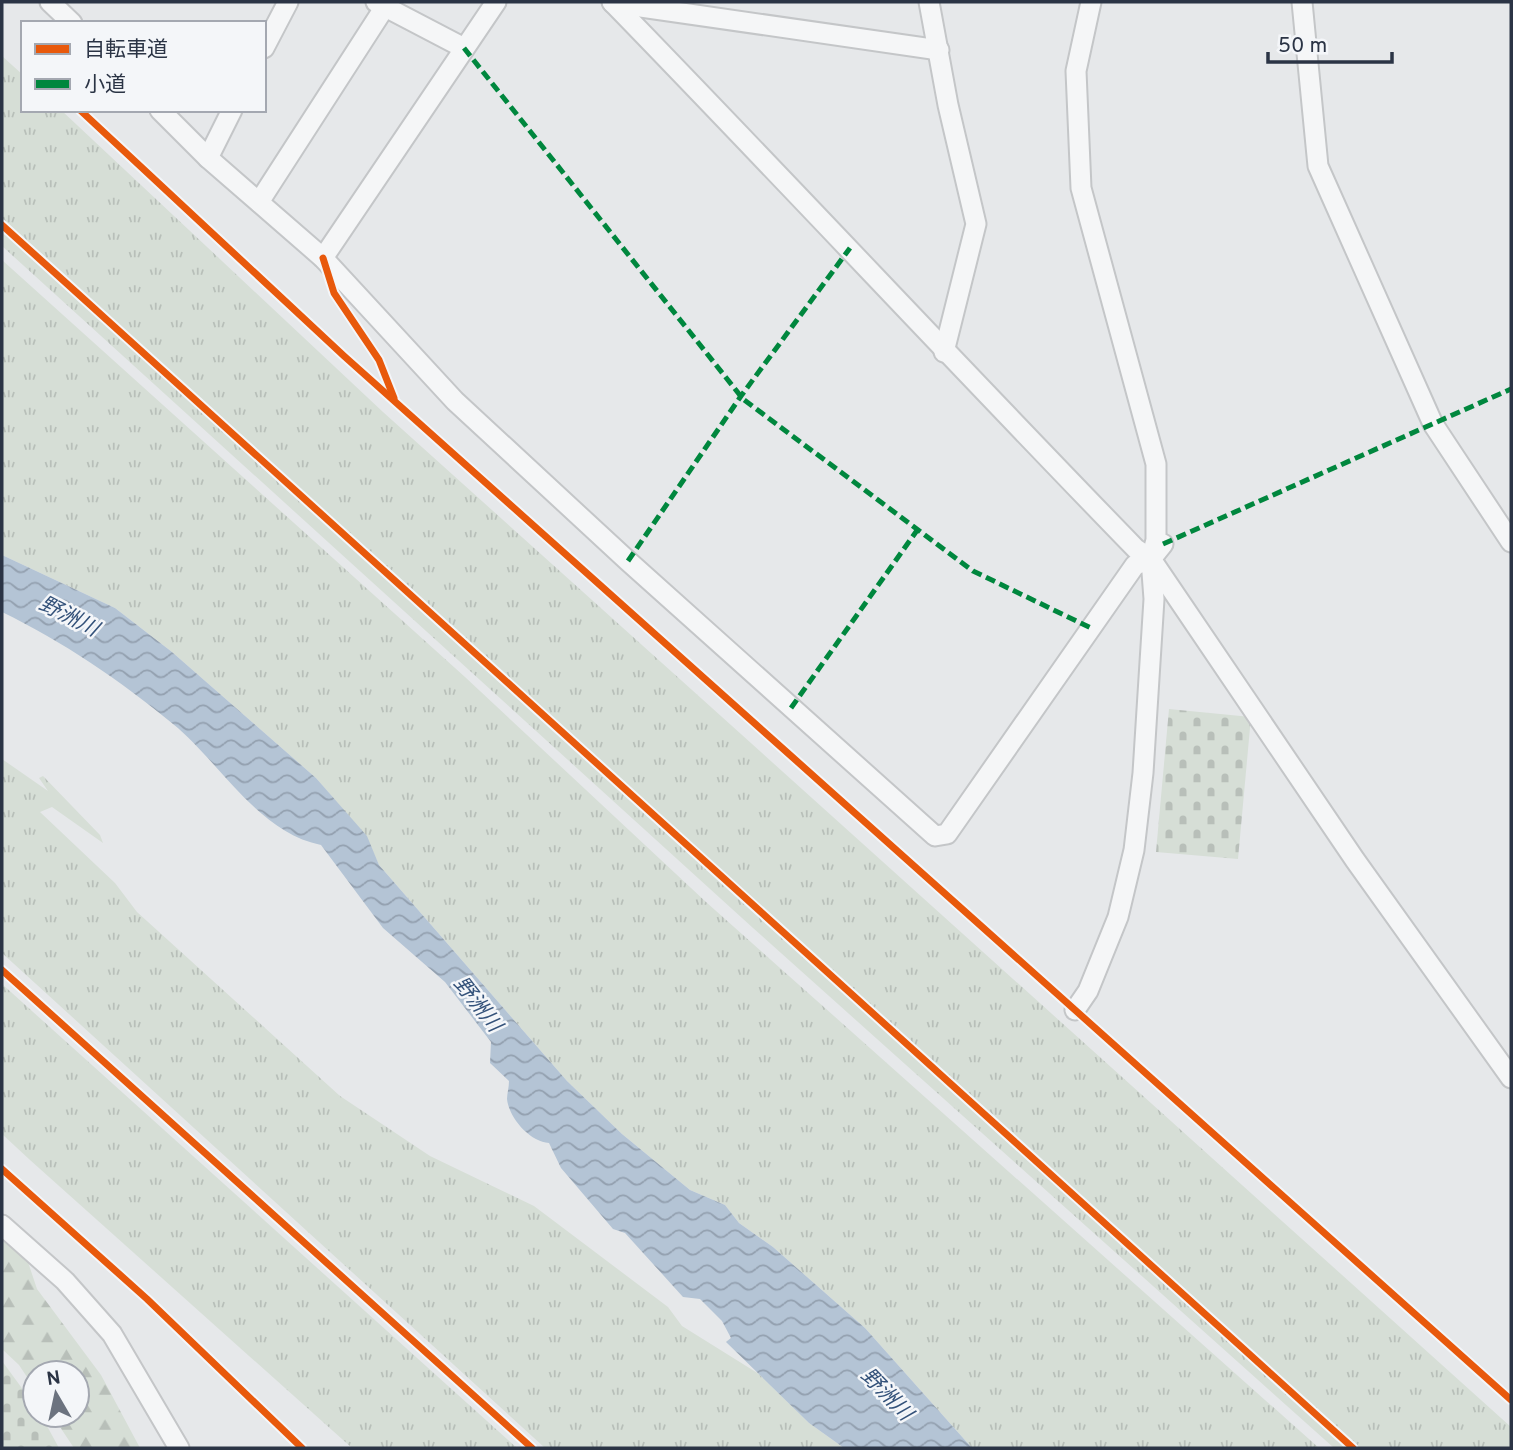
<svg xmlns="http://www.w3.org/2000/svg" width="1513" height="1450" font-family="Overpass,'Noto Sans JP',sans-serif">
<defs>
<pattern id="grass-tufts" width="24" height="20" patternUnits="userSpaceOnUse" patternTransform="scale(1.75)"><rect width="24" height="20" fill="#d6ded6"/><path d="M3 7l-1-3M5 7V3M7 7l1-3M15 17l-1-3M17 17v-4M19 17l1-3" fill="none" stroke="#b8bfb9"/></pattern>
<pattern id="forest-firs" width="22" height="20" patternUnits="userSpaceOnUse" patternTransform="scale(1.75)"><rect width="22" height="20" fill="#d6ded6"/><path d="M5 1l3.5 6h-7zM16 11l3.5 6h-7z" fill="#b8bfb9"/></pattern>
<pattern id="cemetery-stones" width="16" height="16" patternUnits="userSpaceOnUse" patternTransform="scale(1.75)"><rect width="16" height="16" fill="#d6ded6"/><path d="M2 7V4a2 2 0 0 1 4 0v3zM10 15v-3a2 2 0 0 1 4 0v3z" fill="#b8bfb9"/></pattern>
<pattern id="water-waves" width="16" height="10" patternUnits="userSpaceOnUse" patternTransform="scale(1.75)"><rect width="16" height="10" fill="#b4c4d5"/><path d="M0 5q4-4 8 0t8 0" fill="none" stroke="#93a0af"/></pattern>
</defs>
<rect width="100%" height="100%" fill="#e6e8ea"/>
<g fill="url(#grass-tufts)">
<path d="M2 56 23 75V110H61L383 412 1511 1427V1448H1334L753 928 2 246Z"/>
<path d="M2 260 465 677 706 902 1319 1448H972L865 1328 773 1247 739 1223 725 1205 690 1190 622 1134 567 1081 379 865 366 836 316 778 172 652 115 608 2 555Z"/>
<path d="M2 759 48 791 39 778 43 776 100 835 103 843 52 807 40 812 115 883 137 912 340 1096 430 1156 534 1206 668 1307 682 1326 759 1374 809 1423 844 1448H545L2 953Z"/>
<path d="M2 984 517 1448H352L30 1160 2 1134Z"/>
</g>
<path fill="url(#forest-firs)" d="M2 1238 26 1256 37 1289 101 1375 140 1448H74L52 1415H77V1373H35V1389L19 1365 2 1349Z"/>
<g fill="url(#cemetery-stones)">
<path d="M1169 709 1251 717 1238 859 1156 852Z"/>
<path d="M2 1361 35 1406V1415H41L59 1448H2Z"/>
</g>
<path fill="url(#water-waves)" d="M2 555 115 608 172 652 316 778 367 836 379 865 567 1081 622 1134 690 1190 725 1205 739 1223 773 1247 865 1328 972 1448H844L809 1423 726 1342 731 1338 722 1321 700 1299 683 1297 625 1233 613 1229 561 1168 549 1143C530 1142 509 1118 507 1099 507 1094 509 1087 509 1081L490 1063 491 1042 445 982 383 928 321 845C257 832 220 762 173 724 121 681 62 641 2 612Z"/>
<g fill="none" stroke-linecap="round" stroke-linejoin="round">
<defs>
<g id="minor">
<path d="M50 2 72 23"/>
<path d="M376 2 464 48"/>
<path d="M612 2C788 183 960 368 1136 549L1151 559 1355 860 1511 1078"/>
<path d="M929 2 948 105 976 224 944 352"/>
<path d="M1302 2 1318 166 1433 424 1511 542"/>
<path d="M613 3 939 50"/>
<path d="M264 48 288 2"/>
<path d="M160 110 208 158 323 258 455 401 628 561 935 836 947 834 1135 565 1151 559 1163 544"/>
<path d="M208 158 232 110"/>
<path d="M259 202 388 2"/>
<path d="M323 258 496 2"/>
<path d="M1075 1010 1088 991 1118 917 1134 850 1143 773 1154 599 1151 559 1156 540V464L1081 188 1076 71 1091 2"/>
<path d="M2 1225 65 1281 112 1334 179 1448"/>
</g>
</defs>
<use href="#minor" stroke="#c4c6c8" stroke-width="23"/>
<use href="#minor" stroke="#f5f6f7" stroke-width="19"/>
<g stroke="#00873e" stroke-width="5" stroke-dasharray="10 5" stroke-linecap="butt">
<path d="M464 48 743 399 973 571 1091 628"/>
<path d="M1163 544 1511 389"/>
<path d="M628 561 741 396 850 248"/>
<path d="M791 708 918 529"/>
</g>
<defs>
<g id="cycleway">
<path d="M80 110 344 356 1511 1400"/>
<path d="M2 225 1353 1448"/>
<path d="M323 258 334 293 379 360 394 398"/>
<path d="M2 970 532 1448"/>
<path d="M2 1169 147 1299 302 1448"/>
</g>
</defs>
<use href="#cycleway" stroke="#f4f6f9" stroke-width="11"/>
<use href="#cycleway" stroke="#e8590c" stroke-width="7"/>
</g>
<g text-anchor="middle" stroke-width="5" stroke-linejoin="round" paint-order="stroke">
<g font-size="21" font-style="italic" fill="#34527a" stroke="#f4f6f9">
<text transform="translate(69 616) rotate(27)" y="7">野洲川</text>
<text transform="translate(478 1004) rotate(52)" y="7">野洲川</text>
<text transform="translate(887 1394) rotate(46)" y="7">野洲川</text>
</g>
</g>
<rect width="1513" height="1450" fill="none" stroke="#2b3445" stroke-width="7"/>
<rect x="21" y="21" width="245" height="91" fill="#f4f6f9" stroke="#a4a8b1" stroke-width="2"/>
<rect x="35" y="44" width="35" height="10" fill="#e8590c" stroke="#a4a8b1" stroke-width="2"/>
<text x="84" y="56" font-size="21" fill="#2b3445">自転車道</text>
<rect x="35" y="79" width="35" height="10" fill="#00873e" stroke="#a4a8b1" stroke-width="2"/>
<text x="84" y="91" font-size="21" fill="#2b3445">小道</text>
<g transform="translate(56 1394) rotate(351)"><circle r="33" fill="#f4f6f9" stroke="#a4a8b1" stroke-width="2"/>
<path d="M0-5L12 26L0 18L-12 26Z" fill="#6c737f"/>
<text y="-10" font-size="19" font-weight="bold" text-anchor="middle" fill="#2b3445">N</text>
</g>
<path d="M1268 52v10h124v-10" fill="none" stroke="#2b3445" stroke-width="3.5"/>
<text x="1278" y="52" font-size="21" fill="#2b3445" stroke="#f4f6f9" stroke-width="5" paint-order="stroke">50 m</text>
</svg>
